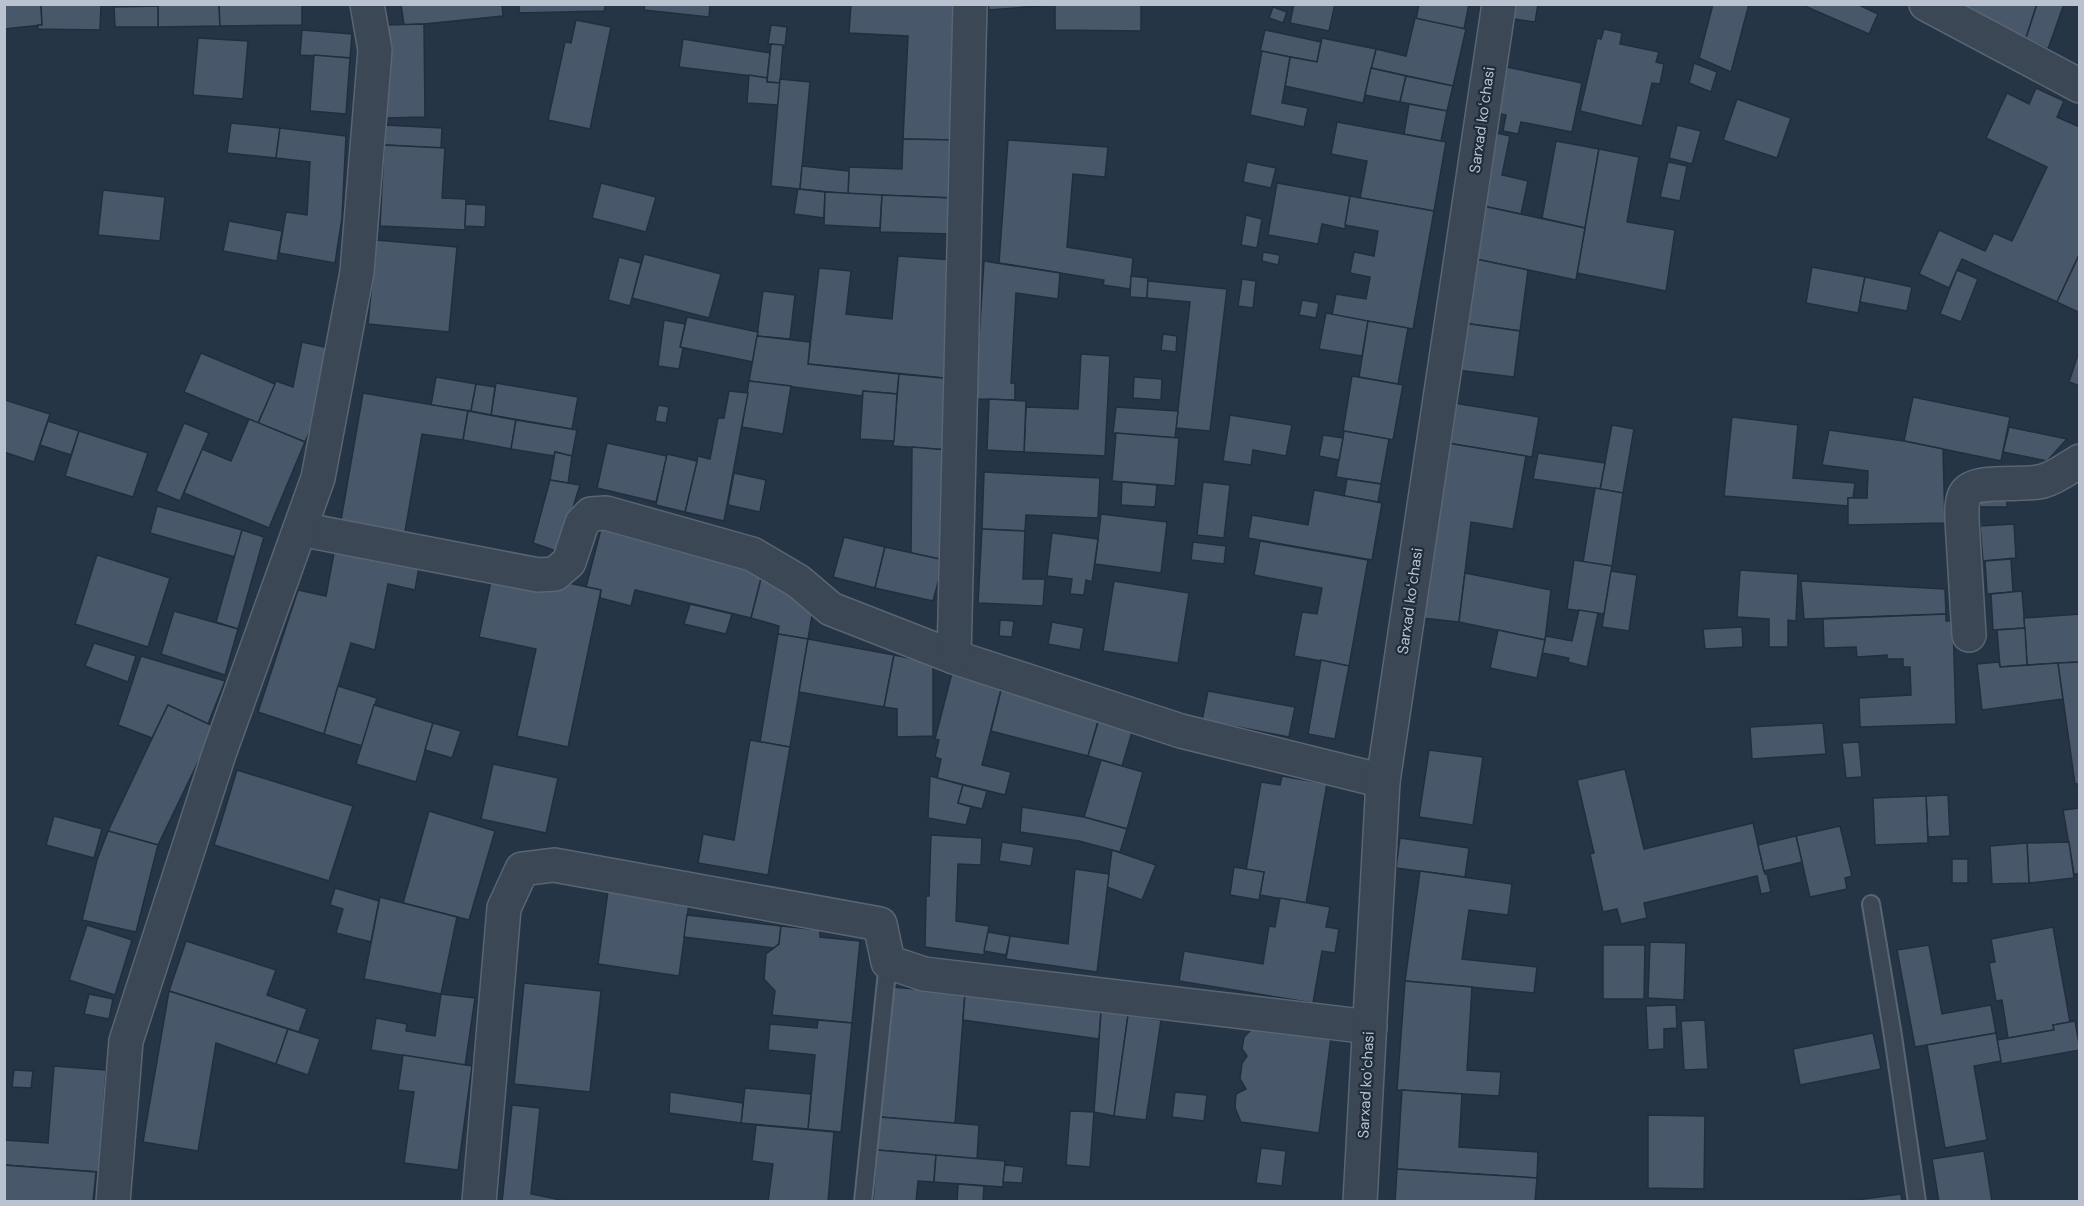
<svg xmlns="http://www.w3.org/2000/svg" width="2084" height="1206" font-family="'DM Sans',sans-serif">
<rect width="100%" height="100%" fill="#263546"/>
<g fill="#48576a" stroke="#212e3d" stroke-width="1.5">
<path d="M4 4H41L42 25 4 29Z"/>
<path d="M41 4H101L100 30 38 29V25H42Z"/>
<path d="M158 4H219L220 26 158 27Z"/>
<path d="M219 4H302V25L220 26Z"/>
<path d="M401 4H502L503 16 424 24 404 25Z"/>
<path d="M519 4H606L604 11 519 13Z"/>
<path d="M645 4H710L709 17 644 10Z"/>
<path d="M851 4 960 5 954 140 903 139 908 36 849 33Z"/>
<path d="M988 4H1051V5L989 10Z"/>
<path d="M1055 4H1141V31L1055 30Z"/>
<path d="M1294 4H1335L1329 31 1290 23Z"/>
<path d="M1419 4H1469L1464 29 1416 19Z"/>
<path d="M1515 4H1538L1535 22 1513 19Z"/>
<path d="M1713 4H1749L1731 72 1699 58Z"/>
<path d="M1800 4H1857L1878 14 1869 34Z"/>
<path d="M1956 4H2037L2026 38Z"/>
<path d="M2037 4H2064L2048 49 2026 38Z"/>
<path d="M158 6V27H115L114 7Z"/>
<path d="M1273 7 1287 12 1283 23 1269 18Z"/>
<path d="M1415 18 1466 29 1453 86 1371 68 1376 49 1406 56Z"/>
<path d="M576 20 611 27 590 129 548 120 565 42 571 43Z"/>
<path d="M424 24 425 117 385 118 384 25Z"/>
<path d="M771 25 787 27 785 46 768 44Z"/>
<path d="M1604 29 1622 33 1620 44 1659 52 1656 62 1664 64 1660 84 1652 83 1642 126 1580 111 1597 38 1601 39Z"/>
<path d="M302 30 352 34 350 58 300 55Z"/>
<path d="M1265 30 1321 42 1317 62 1260 51Z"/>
<path d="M198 38 248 41 243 99 193 95Z"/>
<path d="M1322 38 1376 49 1363 103 1285 86 1290 57 1317 62Z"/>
<path d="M683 39 770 53 767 78 679 67Z"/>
<path d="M771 44 783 45 780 83 767 82Z"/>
<path d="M1262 51 1290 57 1282 103 1308 108 1304 127 1250 115Z"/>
<path d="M314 55 350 58 346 114 310 111Z"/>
<path d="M1694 63 1717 72 1711 92 1689 83Z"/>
<path d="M1507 67 1582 83 1572 132 1521 122 1518 134 1503 131 1506 115 1497 113Z"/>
<path d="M1371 68 1406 76 1400 102 1365 95Z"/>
<path d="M749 75 767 78V82L780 83 778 105 747 103Z"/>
<path d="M1406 76 1453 86 1447 111 1400 102Z"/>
<path d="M780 79 810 82 800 189 771 186Z"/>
<path d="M2036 88 2064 101 2057 117 2080 127V253L2057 302 1962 259 1949 288 1919 274 1939 230 1985 251 1994 233 2012 241 2047 167 1986 138 2007 93 2029 104Z"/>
<path d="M1737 99 1791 118 1777 158 1723 140Z"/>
<path d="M1409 104 1447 111 1441 141 1404 134Z"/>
<path d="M1337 122 1446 142 1434 211 1360 198 1367 161 1331 154Z"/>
<path d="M231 123 280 128 276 158 227 153Z"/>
<path d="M385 125 442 128 441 148 384 145Z"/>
<path d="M1677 125 1701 131 1692 164 1669 158Z"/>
<path d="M280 128 346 136 342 218 335 263 279 253 286 212 307 215 310 162 276 158Z"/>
<path d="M1497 133 1510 136 1502 175 1528 181 1521 214 1483 206Z"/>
<path d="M903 139 954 140 952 198 848 194 849 167 902 169Z"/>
<path d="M1008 140 1108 147 1105 177 1073 174 1067 247 1133 258 1130 289 1103 285 1104 280 999 263Z"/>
<path d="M1556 141 1599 149 1585 228 1542 218Z"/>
<path d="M384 145 445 148 442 198 466 199 465 230 380 226Z"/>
<path d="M1599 149 1639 157 1627 222 1675 230 1666 291 1577 273Z"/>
<path d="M1247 162 1276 168 1271 188 1243 182Z"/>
<path d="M1668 162 1687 166 1680 201 1660 197Z"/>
<path d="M802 166 849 171 848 194 800 189Z"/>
<path d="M601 183 656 197 646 232 592 218Z"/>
<path d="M1277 183 1350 196 1345 229 1322 224 1318 244 1268 235Z"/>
<path d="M798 189 825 192 824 218 794 214Z"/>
<path d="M103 190 165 197 160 241 98 235Z"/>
<path d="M825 192 882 195 880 228 824 225Z"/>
<path d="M882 195 952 198 951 234 880 232Z"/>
<path d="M1350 196 1434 211 1413 329 1332 315 1336 294 1366 299 1370 277 1350 273 1354 252 1374 256 1378 231 1345 225Z"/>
<path d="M466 204 486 205 485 227 465 226Z"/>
<path d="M1483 206 1585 228 1576 280 1471 258Z"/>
<path d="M1246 215 1262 219 1257 248 1241 245Z"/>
<path d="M229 221 282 231 277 261 223 251Z"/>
<path d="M376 240 457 247 449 332 368 324Z"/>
<path d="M1263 252 1280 255 1278 265 1262 261Z"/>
<path d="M2080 253V313L2057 302Z"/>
<path d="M644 254 721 274 709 318 632 298Z"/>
<path d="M898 256 954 260 953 379 808 364 819 268 851 271 846 314 892 319Z"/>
<path d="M619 257 641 263 630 306 608 300Z"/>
<path d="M1471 258 1528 270 1520 331 1463 323Z"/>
<path d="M984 261 1060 273 1058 299 1016 293 1011 383H1015V400L975 399Z"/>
<path d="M1812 267 1865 277 1858 313 1806 303Z"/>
<path d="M1957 270 1978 279 1961 322 1940 314Z"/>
<path d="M1131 276 1148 278 1147 298 1130 297Z"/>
<path d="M1865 277 1912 287 1907 311 1860 302Z"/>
<path d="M1242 279 1256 281 1253 308 1238 306Z"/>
<path d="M1148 281 1227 289 1210 431 1176 428 1190 302 1147 298Z"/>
<path d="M763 291 795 295 790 339 757 336Z"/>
<path d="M1302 300 1319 303 1316 318 1299 315Z"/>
<path d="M1326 313 1368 321 1362 356 1319 349Z"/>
<path d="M687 317 758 332 753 362 680 347Z"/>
<path d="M664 320 685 324 680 347 683 348 679 369 658 366Z"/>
<path d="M1368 321 1408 328 1398 384 1359 377Z"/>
<path d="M1463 323 1520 331 1514 377 1456 370Z"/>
<path d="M1163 334 1177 336 1176 352 1161 350Z"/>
<path d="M757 336 810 342 808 364 899 374 897 394 863 391 862 396 749 381Z"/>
<path d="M302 342 333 349 323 400 305 442 258 423 276 381 293 387Z"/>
<path d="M2080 348V386L2069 382Z"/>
<path d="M201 353 275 384 258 423 184 392Z"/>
<path d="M1081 354 1110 356 1105 456 1024 452 1026 407 1078 409Z"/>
<path d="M899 374 953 379 947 450 893 446Z"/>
<path d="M1352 376 1403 385 1393 440 1343 431Z"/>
<path d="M436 377 476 384 471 411 431 405Z"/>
<path d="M1134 377 1162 379 1161 400 1133 398Z"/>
<path d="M749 381 791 386 783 434 742 427Z"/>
<path d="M496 383 578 397 572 429 491 415Z"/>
<path d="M476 384 495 387 491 415 471 411Z"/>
<path d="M729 391 748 393 724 521 685 512 698 456 710 459 718 418H724Z"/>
<path d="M863 391 897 394 894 441 860 439Z"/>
<path d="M363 393 468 411 463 440 422 434 404 537 340 526Z"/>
<path d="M1913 397 2010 417 2001 461 1904 441Z"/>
<path d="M989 399 1026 401 1024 452 987 450Z"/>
<path d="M5 400 50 414 34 462 4 452Z"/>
<path d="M1454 403 1539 417 1532 457 1447 443Z"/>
<path d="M658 405 669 407 666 423 655 421Z"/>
<path d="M1116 407 1178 411 1175 438 1113 433Z"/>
<path d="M468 411 516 420 511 449 463 440Z"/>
<path d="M1230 415 1292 425 1286 456 1253 450 1251 465 1223 461Z"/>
<path d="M1732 417 1798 425 1793 478 1855 483 1853 498H1848V506L1724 496Z"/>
<path d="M249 419 305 442 269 528 184 493 202 449 231 461Z"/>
<path d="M516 420 577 430 572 456 555 452 554 456 511 449Z"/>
<path d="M48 421 79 431 71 455 40 445Z"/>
<path d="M184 423 209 433 180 501 156 491Z"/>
<path d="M1612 425 1634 429 1623 493 1600 489Z"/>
<path d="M2009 427 2067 439 2047 461 2003 452Z"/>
<path d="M1829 430 1904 441 1943 449 1945 523 1848 525V498H1867L1868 471 1822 465Z"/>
<path d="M79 431 148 453 133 497 65 476Z"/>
<path d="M1344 431 1389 439 1381 484 1336 477Z"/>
<path d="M1116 433 1179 438 1175 486 1112 481Z"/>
<path d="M1323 435 1343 438 1339 460 1319 456Z"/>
<path d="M607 443 667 456 656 502 597 488Z"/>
<path d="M1447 443 1526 456 1513 529 1471 522 1459 622 1421 618Z"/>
<path d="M912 447 947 450 944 560 911 553Z"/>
<path d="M555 452 572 456 568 483 550 480Z"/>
<path d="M1538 453 1605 463 1600 489 1533 479Z"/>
<path d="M667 454 697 461 685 512 656 505Z"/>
<path d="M984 472 1100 478 1098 518 1026 515 1025 531 982 529Z"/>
<path d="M734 473 766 480 760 512 728 505Z"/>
<path d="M1347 479 1381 484 1378 502 1344 496Z"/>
<path d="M550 480 580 485 559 552 533 543Z"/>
<path d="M1122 482 1157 485 1155 507 1121 505Z"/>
<path d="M1203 482 1230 485 1224 538 1197 535Z"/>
<path d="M1595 488 1623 493 1612 566 1583 562Z"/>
<path d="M1314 490 1382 503 1372 560 1248 538 1252 515 1308 525Z"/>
<path d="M1979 496H2007V507H1980Z"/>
<path d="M157 506 242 530 235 557 150 533Z"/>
<path d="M1101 514 1167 522 1161 573 1095 564Z"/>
<path d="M2014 524 2016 558 1983 561 1980 526Z"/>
<path d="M601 529 763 571 751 618 635 590 631 606 600 598 601 590 586 587Z"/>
<path d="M982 529 1025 531 1023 579H1045L1043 606 978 603Z"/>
<path d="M242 530 264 537 238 629 216 622Z"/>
<path d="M1052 533 1098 539 1092 582 1086 580 1084 595 1070 594 1072 579 1047 576Z"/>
<path d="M844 537 885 547 875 588 833 577Z"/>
<path d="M1260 541 1368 560 1349 666 1294 656 1302 612 1317 614 1322 588 1254 575Z"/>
<path d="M336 542 420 561 415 590 388 584 375 650 351 643 324 734 258 712 298 590 326 596Z"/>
<path d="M1193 542 1226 546 1224 564 1191 560Z"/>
<path d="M885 547 944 560 933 601 875 588Z"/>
<path d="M97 555 170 578 148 647 75 624Z"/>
<path d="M2011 559 2013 592 1987 594 1985 561Z"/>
<path d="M1574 560 1612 566 1604 614 1567 609Z"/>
<path d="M1740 570 1798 574 1796 621 1788 620V647H1769V619L1737 617Z"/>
<path d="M763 571 813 610 808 639 778 634 779 626 751 618Z"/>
<path d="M1611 571 1637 575 1629 631 1602 627Z"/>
<path d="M1465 573 1551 590 1545 640 1459 622Z"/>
<path d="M541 577 601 590 568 747 517 736 536 649 479 637 491 581Z"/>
<path d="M1114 581 1189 593 1178 663 1103 651Z"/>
<path d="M1801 581 1945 589 1946 614 1804 619Z"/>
<path d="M2022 591 2025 628 1993 630 1991 594Z"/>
<path d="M690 604 732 614 726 634 684 624Z"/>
<path d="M1579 610 1598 613 1587 667 1568 662 1569 658 1542 653 1546 636 1572 641Z"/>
<path d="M174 611 238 629 225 675 161 654Z"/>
<path d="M1946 614V621H1953L1956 724 1860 727 1859 698 1911 695 1910 667H1903V659H1887V655L1857 657 1856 647 1824 648 1823 619Z"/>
<path d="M2080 614V662L2027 665 2024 618Z"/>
<path d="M1000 620 1014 621 1012 637 999 636Z"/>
<path d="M1052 622 1084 628 1080 650 1048 644Z"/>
<path d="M1742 627 1743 647 1705 649 1703 629Z"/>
<path d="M2025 628 2027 665 2000 667 1997 630Z"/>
<path d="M1498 630 1545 640 1537 678 1490 668Z"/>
<path d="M778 634 808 639 790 747 760 742Z"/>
<path d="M808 639 894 655 884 707 799 692Z"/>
<path d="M94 643 136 656 128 682 85 666Z"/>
<path d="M894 655 933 663V736L897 737V709L884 707Z"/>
<path d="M141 656 225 681 208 724 168 705 152 738 118 725Z"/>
<path d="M1321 660 1349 666 1335 739 1308 734Z"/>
<path d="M1999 662 2000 667 2058 663 2063 699 1982 710 1977 664Z"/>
<path d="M2080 662V784H2075L2058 663Z"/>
<path d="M953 669 1003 682 982 765 1011 772 1005 795 937 778 941 759 935 757 939 740 935 739Z"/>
<path d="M1003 682 1101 711 1088 756 991 731Z"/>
<path d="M338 686 377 698 362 746 324 734Z"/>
<path d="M1208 691 1295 707 1289 737 1202 720Z"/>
<path d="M168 705 215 727 158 845 108 831Z"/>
<path d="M374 705 433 723 416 782 356 764Z"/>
<path d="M1099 719 1133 729 1122 766 1088 756Z"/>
<path d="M433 723 461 731 452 758 425 750Z"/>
<path d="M1823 723 1826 754 1752 759 1750 727Z"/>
<path d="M750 740 790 747 768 875 698 863 703 834 734 840Z"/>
<path d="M1859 742 1862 777 1846 778 1842 743Z"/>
<path d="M1429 750 1483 757 1473 825 1419 817Z"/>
<path d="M1101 760 1143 772 1127 829 1084 817Z"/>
<path d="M493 764 558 778 546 833 481 819Z"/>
<path d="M1625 769 1644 849 1753 823 1764 871 1765 874H1767L1771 892 1761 894 1757 876 1644 903 1647 918 1621 924 1617 909 1603 912 1590 854 1594 853 1577 780Z"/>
<path d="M237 770 353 806 329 881 214 845Z"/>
<path d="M930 776 963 785 958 803 971 807 966 825 928 818Z"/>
<path d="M1282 776 1327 784 1306 903 1260 895 1264 872 1246 870 1261 782 1280 785Z"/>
<path d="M963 785 987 791 982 809 958 803Z"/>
<path d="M1948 795 1950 836 1928 837 1926 796Z"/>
<path d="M1926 796 1928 843 1875 845 1873 798Z"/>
<path d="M1022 807 1084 817 1127 829 1120 852 1079 841 1020 832Z"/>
<path d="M2080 808V874H2074L2063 810Z"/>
<path d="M429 811 495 831 469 920 403 903Z"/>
<path d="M54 816 102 829 94 858 46 845Z"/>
<path d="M1840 826 1852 876 1845 878 1847 889 1810 897 1796 836Z"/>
<path d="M108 831 158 845 136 932 82 920 97 860Z"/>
<path d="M931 835 982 838 981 865 958 864 956 921 989 926 984 955 925 947 926 896H929Z"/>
<path d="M1796 836 1802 862 1764 871 1758 845Z"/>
<path d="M1400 838 1469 848 1465 877 1396 868Z"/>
<path d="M1002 842 1034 847 1031 866 999 861Z"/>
<path d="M2069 842 2074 878 2029 883 2027 843Z"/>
<path d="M2027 843 2029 883 1992 884 1990 846Z"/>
<path d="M1112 850 1156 865 1142 900 1107 887Z"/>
<rect x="1952" y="859" width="16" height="24"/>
<path d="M1234 867 1264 872 1259 900 1230 895Z"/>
<path d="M1075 869 1109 874 1097 972 1006 959 1010 936 1068 944Z"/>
<path d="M1420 871 1512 884 1508 915 1469 910 1462 959 1537 967 1534 993 1405 981Z"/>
<path d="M335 888 379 901 371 942 336 933 343 909 330 905Z"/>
<path d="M608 891 689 903 679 976 598 964Z"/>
<path d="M380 897 457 917 441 994 364 979Z"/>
<path d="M1280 898 1330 907 1326 927 1339 929 1335 953 1322 951 1313 1003 1179 981 1184 951 1263 964 1269 926 1275 927Z"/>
<path d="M687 915 781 926 779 944 774 948 684 937Z"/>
<path d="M87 925 132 940 115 995 69 980Z"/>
<path d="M781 926 820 930V937L860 941 852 1023 772 1015 775 991 764 979 766 954 779 944Z"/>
<path d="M2053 927 2070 1022 2053 1025 2054 1030 2008 1038 2002 1000 1996 1001 1989 963 1995 962 1991 939Z"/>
<path d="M988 932 1010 936 1006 955 984 951Z"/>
<path d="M186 941 276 970 267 995 307 1009 299 1032 169 991Z"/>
<path d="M1650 942 1686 943 1684 1000 1648 998Z"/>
<path d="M1603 945H1645L1644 999H1603Z"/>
<path d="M1929 945 1942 1014 1991 1005 1996 1033 1915 1047 1897 950Z"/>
<path d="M1405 981 1472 987 1467 1070 1501 1072 1499 1096 1397 1090Z"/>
<path d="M524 983 601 991 590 1092 514 1084Z"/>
<path d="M891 987 965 993 955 1124 880 1117Z"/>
<path d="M169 991 288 1029 276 1064 216 1043 198 1151 143 1142Z"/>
<path d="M965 993 1101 1012 1099 1039 963 1020Z"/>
<path d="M89 994 113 999 109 1019 84 1014Z"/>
<path d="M441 994 475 998 465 1066 371 1050 376 1018 407 1024 406 1031 435 1036Z"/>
<path d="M1676 1005 1677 1028 1664 1029V1049L1648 1050 1646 1006Z"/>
<path d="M1101 1012 1128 1015 1114 1116 1094 1112Z"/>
<path d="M1128 1015 1161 1020 1146 1120 1114 1116Z"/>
<path d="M818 1020 852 1023 841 1132 808 1129 815 1055 768 1050 770 1024 817 1028Z"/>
<path d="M1705 1020 1708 1069 1684 1070 1681 1021Z"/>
<path d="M2075 1021 2080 1050 2001 1064 1997 1040 2054 1030 2053 1025Z"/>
<path d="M1254 1027 1331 1037 1319 1133 1241 1122 1235 1108 1236 1094 1246 1089 1240 1079 1242 1063 1247 1056 1242 1049 1244 1037Z"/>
<path d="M288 1029 320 1039 308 1075 276 1064Z"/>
<path d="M1873 1033 1881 1069 1800 1085 1793 1049Z"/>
<path d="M1996 1033 2001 1061 1974 1066 1987 1140 1945 1148 1927 1045Z"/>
<path d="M403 1055 472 1066 458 1170 404 1163 414 1092 398 1090Z"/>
<path d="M54 1066 106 1070 99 1172 4 1165V1140L48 1143Z"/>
<path d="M14 1070 33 1071 31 1088 12 1087Z"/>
<path d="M745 1088 811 1094 808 1129 741 1123Z"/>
<path d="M1402 1090 1462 1094 1459 1147 1538 1152 1537 1178 1397 1169Z"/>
<path d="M670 1092 743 1103 741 1123 669 1113Z"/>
<path d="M1175 1092 1207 1095 1204 1121 1172 1117Z"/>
<path d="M512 1105 540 1108 531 1194 571 1202H502Z"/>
<path d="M1070 1111 1094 1112 1090 1167 1066 1165Z"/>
<path d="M1648 1115 1705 1116 1704 1189 1648 1188Z"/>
<path d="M880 1117 979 1125 977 1159 877 1150Z"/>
<path d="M756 1125 834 1132 828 1202H768L773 1164 752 1161Z"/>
<path d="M1261 1148 1286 1151 1282 1186 1256 1183Z"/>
<path d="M877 1150 936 1155 934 1182 918 1181 916 1202H873Z"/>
<path d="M1984 1151 1992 1202H1939L1932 1159Z"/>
<path d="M936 1155 1005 1161 1003 1187 934 1182Z"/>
<path d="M4 1165 96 1172 93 1202 4 1201Z"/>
<path d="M1005 1165 1024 1167 1022 1183 1003 1182Z"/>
<path d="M1397 1169 1537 1178 1535 1202H1395Z"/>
<path d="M958 1184 984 1186 983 1202H957Z"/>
<path d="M1901 1194 1902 1202H1848V1201Z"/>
</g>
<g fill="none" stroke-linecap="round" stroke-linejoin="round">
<defs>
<g id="service">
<path d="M1871 904 1893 1036 1917 1202"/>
<path d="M863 1202 888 962"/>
</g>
<g id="minor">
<path d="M1926 4 2080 86"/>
<path d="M300 529 538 575 555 574 569 562 582 523 591 514 606 513 752 554 798 581 831 609 954 657 1181 731 1383 781"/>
<path d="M1969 635 1962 520C1962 512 1961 500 1966 493 1977 478 2024 487 2043 481 2055 478 2068 468 2080 461"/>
<path d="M954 657 970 4"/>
<path d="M113 1202 126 1041 219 754 318 478 357 272 375 50 367 4"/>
<path d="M479 1202 504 908 522 869 554 865 880 924 888 962 924 974 1370 1027"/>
<path d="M1360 1202 1383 781 1499 4"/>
</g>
</defs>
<use href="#service" stroke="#596572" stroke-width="20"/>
<use href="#minor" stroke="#596572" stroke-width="36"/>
<use href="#service" stroke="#3b4755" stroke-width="16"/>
<use href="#minor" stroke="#3b4755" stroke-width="33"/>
</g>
<g text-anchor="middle" stroke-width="4.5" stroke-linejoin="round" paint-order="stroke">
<g font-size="15" fill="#b9c2ce" stroke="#1f2c3b">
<text transform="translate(1482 120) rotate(-82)" y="5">Sarxad koʻchasi</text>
<text transform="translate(1410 601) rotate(-82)" y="5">Sarxad koʻchasi</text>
<text transform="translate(1366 1085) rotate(-87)" y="5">Sarxad koʻchasi</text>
</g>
</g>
<rect width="2084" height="1206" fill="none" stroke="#b9c2ce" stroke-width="12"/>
</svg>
